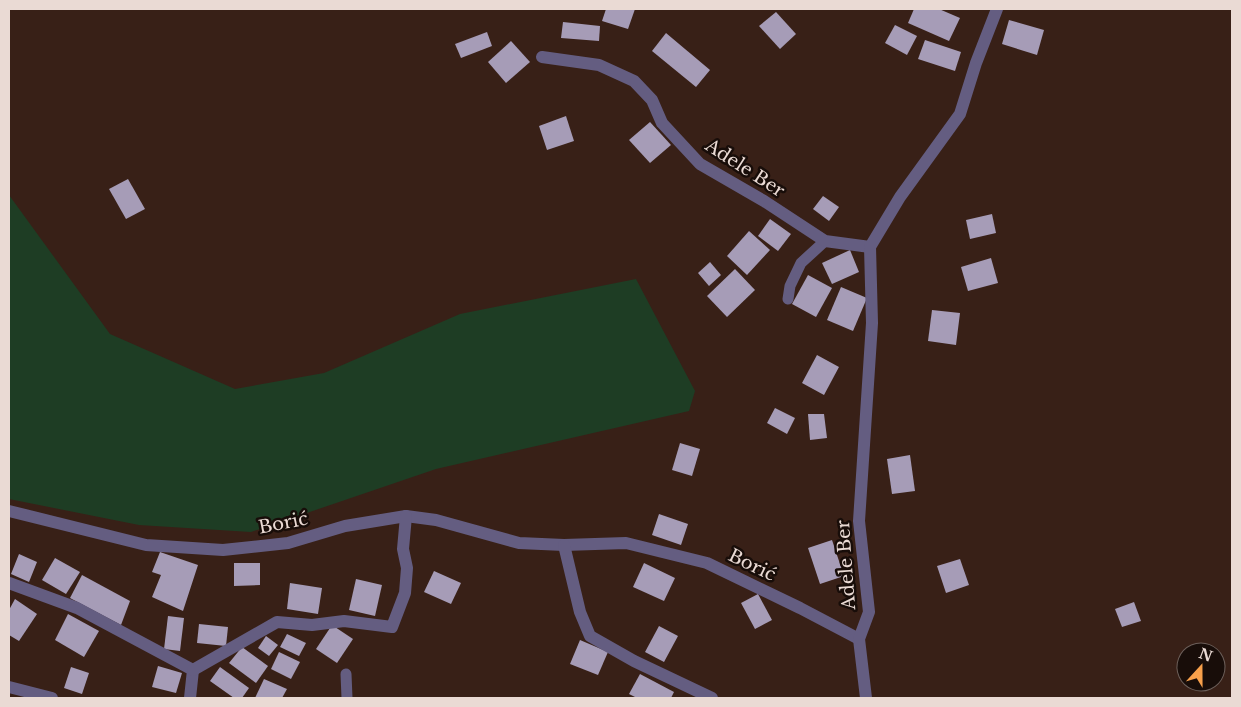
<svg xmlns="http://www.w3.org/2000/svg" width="1241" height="707" font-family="'Libre Baskerville',serif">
<rect width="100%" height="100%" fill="#382017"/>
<path fill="#1e3d24" d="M9 195 110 334 235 389 324 373 460 314 636 279 695 391 689 411 436 469 251 532 139 525 9 499Z"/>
<g fill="#a69cb7">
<path d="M606 9H635L628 29 602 21Z"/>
<path d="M914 9H939L960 18 949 41 908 23Z"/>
<path d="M776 12 796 34 780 49 759 26Z"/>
<path d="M1009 20 1044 30 1037 55 1002 44Z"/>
<path d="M563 22 600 26 599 41 561 38Z"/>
<path d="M895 25 917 36 907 55 885 43Z"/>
<path d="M487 32 492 46 461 58 455 44Z"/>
<path d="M666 33 710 70 696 87 652 51Z"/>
<path d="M925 40 961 52 955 71 918 59Z"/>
<path d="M511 41 530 62 506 83 488 62Z"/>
<path d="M566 116 574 141 547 150 539 126Z"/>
<path d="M650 122 671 145 650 163 629 140Z"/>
<path d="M128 179 145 209 126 219 109 189Z"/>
<path d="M823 196 839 207 829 221 813 209Z"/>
<path d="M992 214 996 233 970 239 966 220Z"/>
<path d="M770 219 791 234 778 251 758 236Z"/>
<path d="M749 231 770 250 747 275 727 256Z"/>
<path d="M850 250 859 272 832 284 822 263Z"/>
<path d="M991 258 998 283 968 291 961 267Z"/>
<path d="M710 262 721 275 709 286 698 273Z"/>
<path d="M735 269 755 290 727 317 707 296Z"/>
<path d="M808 275 832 288 816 317 792 304Z"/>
<path d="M841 287 867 298 853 331 827 320Z"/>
<path d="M932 310 960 313 956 345 928 341Z"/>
<path d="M817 355 839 367 824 395 802 383Z"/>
<path d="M775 408 795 418 787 434 767 423Z"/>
<path d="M808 414H824L827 438 810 440Z"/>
<path d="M680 443 700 449 692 476 672 470Z"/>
<path d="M910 455 915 491 892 494 887 459Z"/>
<path d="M659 514 688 524 681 545 652 535Z"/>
<path d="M832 540 844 576 820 584 808 548Z"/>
<path d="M160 552 198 565 183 611 152 597 161 575 152 572Z"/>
<path d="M19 554 37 562 29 582 11 574Z"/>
<path d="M55 558 80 572 66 594 42 580Z"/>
<path d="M960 559 969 585 946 593 937 566Z"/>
<path d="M234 563H260V585L234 586Z"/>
<path d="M644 563 675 578 664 601 633 587Z"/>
<path d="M434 571 461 583 451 604 424 592Z"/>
<path d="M82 575 130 601 121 625 70 598Z"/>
<path d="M356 579 382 585 375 616 349 610Z"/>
<path d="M290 583 322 588 318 614 287 609Z"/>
<path d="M758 594 772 620 755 629 741 603Z"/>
<path d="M15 599 37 614 19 641 9 635V610Z"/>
<path d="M1134 602 1141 621 1122 627 1115 609Z"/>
<path d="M68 614 99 631 84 657 55 640Z"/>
<path d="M168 616 184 618 180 651 164 649Z"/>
<path d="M199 624 228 627 226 646 197 643Z"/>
<path d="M332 625 353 639 337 663 316 649Z"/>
<path d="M659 626 678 636 664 662 645 652Z"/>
<path d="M287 634 306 643 299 656 280 647Z"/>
<path d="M266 636 278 645 269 656 258 648Z"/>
<path d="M580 640 608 652 598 675 570 664Z"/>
<path d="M242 647 268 666 256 683 229 663Z"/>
<path d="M279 652 300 662 291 679 271 669Z"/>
<path d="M158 666 182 673 176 693 152 687Z"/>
<path d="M71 667 89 673 82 694 64 688Z"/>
<path d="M220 667 249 688 242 698H234L210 681Z"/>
<path d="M640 674 674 692 671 698H637L629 694Z"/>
<path d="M264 679 287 689 282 698H255Z"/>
</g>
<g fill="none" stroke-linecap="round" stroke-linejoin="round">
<g stroke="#645d81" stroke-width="11">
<path d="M788 299 790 286 801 263 825 241"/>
<path d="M346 674 347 698"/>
</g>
<g stroke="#645d81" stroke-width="12">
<path d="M542 57 599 65 634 81 652 100 662 123 700 164 764 201 825 241 870 247"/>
<path d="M9 511 146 545 223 550 288 543 345 526 406 516 436 520 519 543 564 545 626 543 707 563 800 608 859 639"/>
<path d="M564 545 580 612 590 636 634 661 712 698"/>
<path d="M9 583 77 608 193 670 190 698"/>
<path d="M193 670 277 622 312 625 344 621 392 627 405 593 407 568 403 549 406 516"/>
<path d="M9 687 52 698"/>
<path d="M866 698 859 639 869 612 859 521 872 323 870 247 900 197 960 114 976 63 997 9"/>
</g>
</g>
<g text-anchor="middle" stroke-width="5" stroke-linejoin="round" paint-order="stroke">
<g font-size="18" fill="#eadad4" stroke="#180d09">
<text transform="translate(745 168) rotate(33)" y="6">Adele Ber</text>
<text transform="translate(283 523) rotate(-11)" y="6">Borić</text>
<text transform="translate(752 565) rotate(26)" y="6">Borić</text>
<text transform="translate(846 565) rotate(-94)" y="6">Adele Ber</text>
</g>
</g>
<rect width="1241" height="707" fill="none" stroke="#eadad4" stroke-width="20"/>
<g transform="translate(1201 667) rotate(21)"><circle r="24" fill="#180d09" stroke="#6c5f5a"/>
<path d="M0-4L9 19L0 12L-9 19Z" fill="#f8a04b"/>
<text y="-8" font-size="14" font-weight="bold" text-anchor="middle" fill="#eadad4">N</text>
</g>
</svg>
